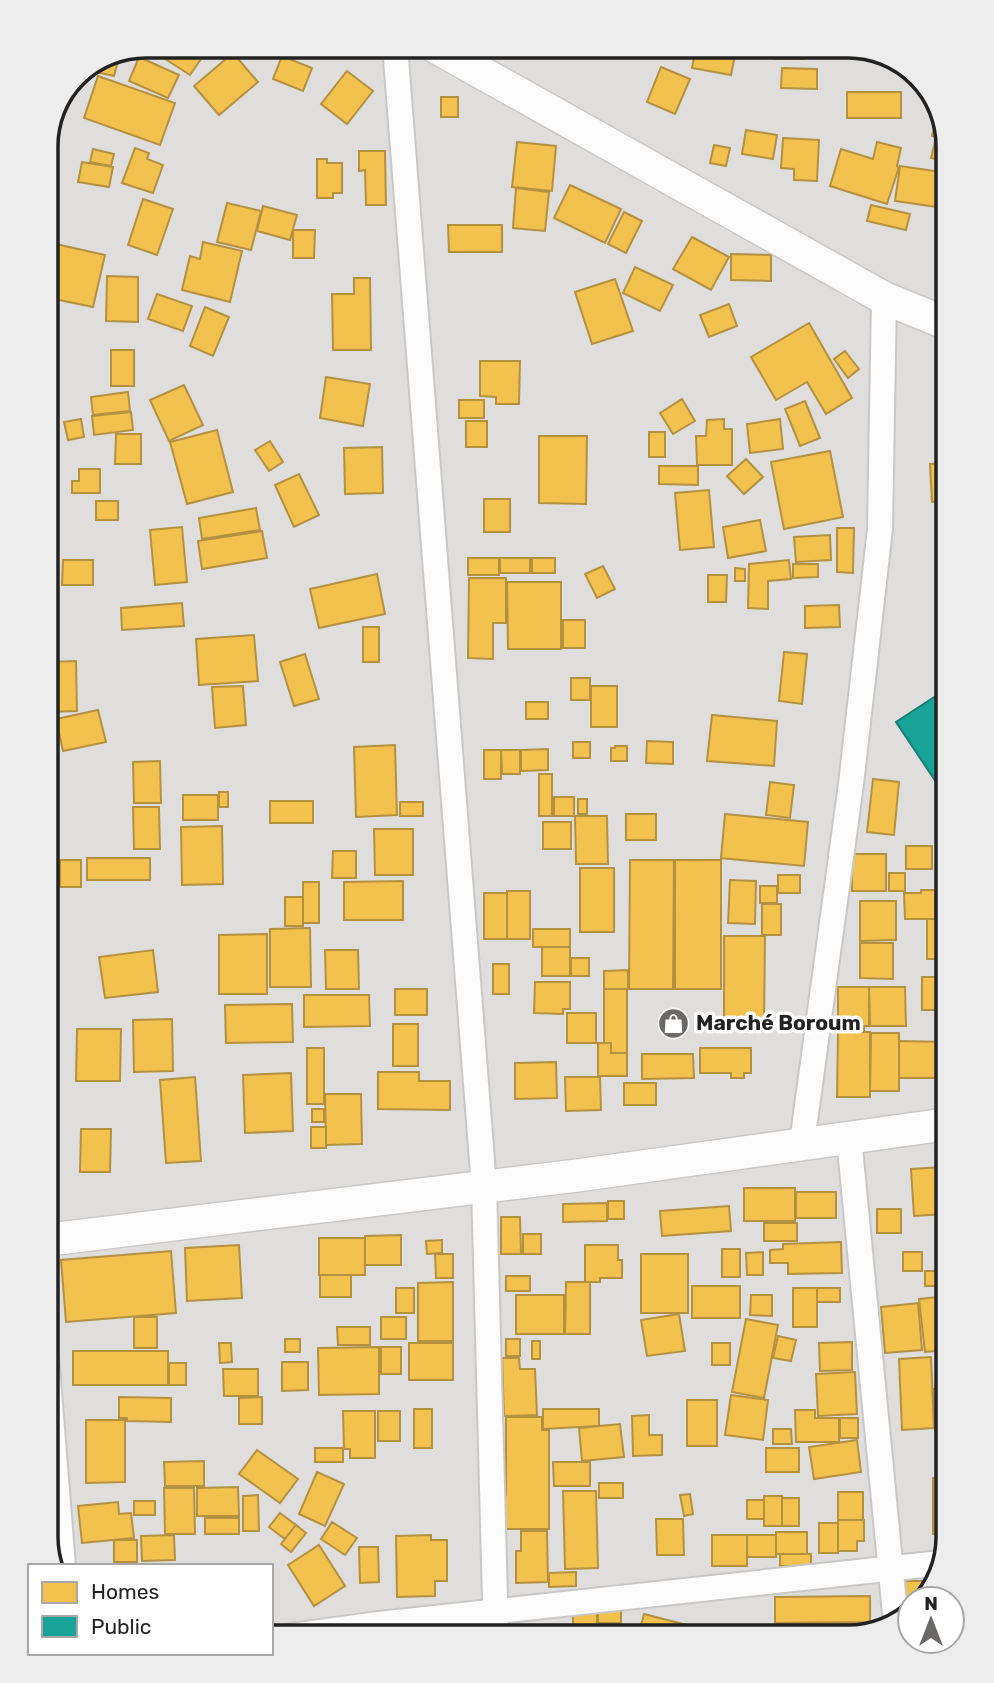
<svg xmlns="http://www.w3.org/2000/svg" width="994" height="1683" font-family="Rubik,sans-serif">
<rect width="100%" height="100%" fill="#f0eeeb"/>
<path fill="#dfdedc" d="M146 46H855L904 63 938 102 948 146V1538L932 1593 925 1599H910V1612L892 1627 848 1637H271V1566H52L46 1537V139L75 75Z"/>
<g fill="#f2c14e" stroke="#b49141" stroke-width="2">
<path d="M145 46H210L190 75Z"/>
<path d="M696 46H717L736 50 731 75 692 68Z"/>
<rect x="775" y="46" width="29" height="13"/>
<path d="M833 46H855L858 47V51H833Z"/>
<path d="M233 53 258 82 219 115 194 86Z"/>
<path d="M282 56 312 68 303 91 273 79Z"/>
<path d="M119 57 114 76 87 70Z"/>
<path d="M139 57 179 75 168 98 129 81Z"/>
<path d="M661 67 690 79 675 114 647 102Z"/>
<path d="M782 68 817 69V89L781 88Z"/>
<path d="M347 71 373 91 347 124 321 104Z"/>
<path d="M98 76 175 103 160 145 84 118Z"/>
<rect x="847" y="92" width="54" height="26"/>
<rect x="441" y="97" width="17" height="20"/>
<path d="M939 105 947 139 932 136Z"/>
<path d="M746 130 777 135 773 159 742 154Z"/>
<path d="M783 138 819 140 817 181 794 180V169L781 168Z"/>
<path d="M517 142 556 146 552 191 512 187Z"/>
<path d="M877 142 901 148 897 166 899 167 887 204 830 186 841 149 873 159Z"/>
<path d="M935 142 948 144V162L931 158Z"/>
<path d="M714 145 730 148 726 166 710 163Z"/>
<path d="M135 148 149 153 147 159 163 165 153 193 122 183Z"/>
<path d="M93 149 114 154 111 166 90 162Z"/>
<path d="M359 151H385L386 205H366L365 170 359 171Z"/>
<path d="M317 159H327V163H342V193H333V198H317Z"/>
<path d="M82 162 113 167 109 187 78 182Z"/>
<path d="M900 166 942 172 937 207 895 201Z"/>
<path d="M570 185 621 209 605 243 554 218Z"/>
<path d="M516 188 549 192 545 231 513 228Z"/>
<path d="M143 199 173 209 157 255 128 245Z"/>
<path d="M227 203 261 211 251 250 217 242Z"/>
<path d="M871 205 910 214 906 230 867 221Z"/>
<path d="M263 206 297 215 290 240 257 231Z"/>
<path d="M624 212 642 221 626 253 608 244Z"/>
<path d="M448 225H502V252H449Z"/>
<path d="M293 230H315L314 258H293Z"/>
<path d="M692 237 729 257 711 290 673 269Z"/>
<path d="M203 242 242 251 230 302 182 290 190 256 200 259Z"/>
<path d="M56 244 105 255 93 307 54 299 58 282 48 280Z"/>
<path d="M731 254 771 255V281L731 280Z"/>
<path d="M635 267 673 285 660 311 623 293Z"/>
<path d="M107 276 138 277V322L106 321Z"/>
<path d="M354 278H370L371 350H333L332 294H354Z"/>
<path d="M615 279 633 331 592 344 575 292Z"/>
<path d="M157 294 192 306 183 331 148 319Z"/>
<path d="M729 304 737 326 709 337 700 315Z"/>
<path d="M205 307 229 317 213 356 190 346Z"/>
<path d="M809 323 852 398 826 414 807 382 776 400 751 357Z"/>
<rect x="111" y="350" width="23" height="36"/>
<path d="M845 351 859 369 848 378 834 359Z"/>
<path d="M480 361H520L519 404H496V397L480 396Z"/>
<path d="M326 377 370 384 363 426 320 418Z"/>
<path d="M184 385 203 425 169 441 150 400Z"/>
<path d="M128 392 130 411 93 415 91 397Z"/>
<path d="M682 399 695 421 673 434 660 413Z"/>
<rect x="459" y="400" width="25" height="18"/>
<path d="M805 401 820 438 800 446 785 409Z"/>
<path d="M131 412 133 430 94 435 92 416Z"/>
<path d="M81 419 84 437 68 440 64 422Z"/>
<path d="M724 419V429H732V465H697L696 436H706L707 420Z"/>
<path d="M780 419 783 449 750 453 747 424Z"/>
<rect x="466" y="421" width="21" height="26"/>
<path d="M217 430 233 492 187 504 170 442Z"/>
<rect x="649" y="432" width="16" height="25"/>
<path d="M116 434H141V464H115Z"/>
<path d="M539 436H587L586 504 539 503Z"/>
<path d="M270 441 283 462 269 471 255 450Z"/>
<path d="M382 447 383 493 345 494 344 448Z"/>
<path d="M830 451 843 517 784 529 771 462Z"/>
<path d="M746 459 763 477 744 494 727 476Z"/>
<path d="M948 463V501L932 502 930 464Z"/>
<path d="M659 466H698V485L659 484Z"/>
<path d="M79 469H100V493H72V481H79Z"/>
<path d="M299 474 319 515 294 527 275 485Z"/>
<path d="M709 490 714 547 680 550 675 493Z"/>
<rect x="484" y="499" width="26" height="33"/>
<rect x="96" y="501" width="22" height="19"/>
<path d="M256 508 260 530 202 539 199 518Z"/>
<path d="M760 520 766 551 728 558 723 527Z"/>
<path d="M182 527 187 582 155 585 150 530Z"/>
<path d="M837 528H854L853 573 837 572Z"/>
<path d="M262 531 267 558 202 569 198 541Z"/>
<path d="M830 535 831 560 796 562 794 537Z"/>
<rect x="468" y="558" width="31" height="17"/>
<rect x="500" y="558" width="30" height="15"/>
<rect x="532" y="558" width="23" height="15"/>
<path d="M63 560H93V585H62Z"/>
<path d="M789 560 791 579 768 581V609L748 608 749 564Z"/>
<path d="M793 564H818V577L793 578Z"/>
<path d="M603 566 615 589 597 598 585 574Z"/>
<path d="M735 568 745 569V581H735Z"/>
<path d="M377 574 385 614 319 628 310 589Z"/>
<path d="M708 575H727L726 602H708Z"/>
<path d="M469 578H506V623H493V659L468 658Z"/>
<path d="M507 582H561V649H508Z"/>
<path d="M182 603 184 626 122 630 121 608Z"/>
<path d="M839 605 840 627 805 628V606Z"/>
<rect x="563" y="620" width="22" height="28"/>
<rect x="363" y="627" width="16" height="35"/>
<path d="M254 635 258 681 199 685 196 639Z"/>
<path d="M784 652 807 654 802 704 779 701Z"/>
<path d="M305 654 319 699 294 706 280 662Z"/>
<path d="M76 661 77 711 49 712 48 662Z"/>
<rect x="571" y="678" width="19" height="22"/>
<path d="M243 686 246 725 215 728 212 687Z"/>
<rect x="591" y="686" width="26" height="41"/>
<rect x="526" y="702" width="22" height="17"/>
<path d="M98 710 106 742 63 751 56 719Z"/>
<path d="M712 715 777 721 774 766 707 761Z"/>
<path d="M647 741 673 742V764L646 763Z"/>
<rect x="573" y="742" width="17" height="16"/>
<path d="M395 745 397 815 356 817 354 747Z"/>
<path d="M615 746H627V761H611V748H615Z"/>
<path d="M548 749V770L521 771V750Z"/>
<rect x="484" y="750" width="17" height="29"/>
<path d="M501 750H520V774H502Z"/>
<path d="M160 761 161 803H134L133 762Z"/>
<rect x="539" y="774" width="13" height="42"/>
<path d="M873 779 899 782 894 835 867 832Z"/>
<path d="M770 782 794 785 790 818 766 815Z"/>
<rect x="219" y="792" width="9" height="15"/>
<rect x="183" y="795" width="35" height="25"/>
<rect x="554" y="797" width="20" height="19"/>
<rect x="578" y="799" width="9" height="15"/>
<rect x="270" y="801" width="43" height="22"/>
<rect x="400" y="802" width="23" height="14"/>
<path d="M133 807H159L160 849H134Z"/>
<rect x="626" y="814" width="30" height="26"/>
<path d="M725 814 808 822 804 866 721 858Z"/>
<path d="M575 816H607L608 864H576Z"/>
<rect x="543" y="822" width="28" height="27"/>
<path d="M222 826 223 884 182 885 181 827Z"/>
<path d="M374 829H413V875H375Z"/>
<rect x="906" y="846" width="26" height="23"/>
<path d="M333 851H356V878H332Z"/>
<rect x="852" y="854" width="34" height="37"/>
<rect x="87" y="858" width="63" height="22"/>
<rect x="60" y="860" width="21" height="27"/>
<path d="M630 860H674L673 989H629Z"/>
<rect x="675" y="860" width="46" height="129"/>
<rect x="580" y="868" width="34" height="64"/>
<rect x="940" y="869" width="8" height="22"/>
<rect x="889" y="873" width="16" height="18"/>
<rect x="778" y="875" width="22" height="18"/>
<path d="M730 880 756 881 755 924 728 923Z"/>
<path d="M403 881V920H344V882Z"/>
<rect x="303" y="882" width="16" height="41"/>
<rect x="760" y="886" width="17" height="17"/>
<path d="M921 890H935V919H905L904 893H921Z"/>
<rect x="507" y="891" width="23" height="48"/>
<rect x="484" y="893" width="23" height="46"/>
<rect x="285" y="897" width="18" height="29"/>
<path d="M860 901H896V940L860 941Z"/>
<rect x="762" y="904" width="19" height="31"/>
<path d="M927 919H948L945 959H927Z"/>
<path d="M310 928 311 987H270V929Z"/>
<rect x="533" y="929" width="37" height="18"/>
<path d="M267 934V994H219V935Z"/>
<path d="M724 936H765L764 1019H724Z"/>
<path d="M860 943H893V979L860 978Z"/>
<rect x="542" y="947" width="28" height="29"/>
<path d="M153 950 158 992 105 998 99 957Z"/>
<path d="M325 950H358L359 989H326Z"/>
<rect x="571" y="958" width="18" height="18"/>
<rect x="493" y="964" width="16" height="30"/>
<path d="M628 970V989H604V971Z"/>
<rect x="922" y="977" width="26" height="33"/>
<path d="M535 982H570V1009H563V1014L534 1013Z"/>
<path d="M838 987H869V1026H864V1031H838Z"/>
<path d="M869 987H905L906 1026H870Z"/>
<rect x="395" y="989" width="32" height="26"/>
<path d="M604 989H627V1053H611V1043H604Z"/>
<path d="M304 995H369L370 1026 304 1027Z"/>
<path d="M292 1004 293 1042 226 1043 225 1005Z"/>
<rect x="567" y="1013" width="29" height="30"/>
<path d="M172 1019 173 1071 134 1072 133 1020Z"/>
<rect x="393" y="1024" width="25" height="42"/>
<path d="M77 1029H121L120 1081H76Z"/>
<path d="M838 1032H870V1097H837Z"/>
<path d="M871 1033H899V1091H870Z"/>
<path d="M899 1041 948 1042V1078H899Z"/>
<path d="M598 1043H611V1053H627V1076H598Z"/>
<rect x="307" y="1048" width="17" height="56"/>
<path d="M700 1048H751V1073H744V1078H731V1073H700Z"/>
<path d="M642 1054H693L694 1078 642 1079Z"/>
<path d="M556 1062 557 1098 515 1099V1063Z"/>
<path d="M378 1072H419V1081H450V1110L378 1109Z"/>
<path d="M291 1073 293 1131 245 1133 243 1075Z"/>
<path d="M195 1077 201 1161 166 1163 160 1080Z"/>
<path d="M565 1077H600L601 1110 566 1111Z"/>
<rect x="624" y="1083" width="32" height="22"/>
<path d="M325 1094H361L362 1144 326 1145Z"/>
<rect x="312" y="1109" width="12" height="13"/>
<rect x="311" y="1127" width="15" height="21"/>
<path d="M81 1129H111L110 1172H80Z"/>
<path d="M943 1160H948V1219H946V1214Z"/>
<path d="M943 1167 946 1214 914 1216 911 1169Z"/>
<rect x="744" y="1188" width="51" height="33"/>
<rect x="796" y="1192" width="40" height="26"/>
<rect x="608" y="1201" width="16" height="18"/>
<path d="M607 1203V1221L563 1222V1204Z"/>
<path d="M729 1206 731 1231 662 1236 660 1211Z"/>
<rect x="877" y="1209" width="24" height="24"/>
<path d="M501 1217H520L521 1254H501Z"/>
<rect x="764" y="1223" width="33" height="18"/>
<rect x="523" y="1234" width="18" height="20"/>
<path d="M401 1235V1265H365V1236Z"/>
<rect x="319" y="1238" width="46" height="37"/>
<path d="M442 1240V1253L427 1254 426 1241Z"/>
<path d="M841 1242 842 1273 788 1274V1263H770V1250L783 1249V1244Z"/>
<path d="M239 1245 242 1298 187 1301 185 1248Z"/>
<path d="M585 1245H618V1260H622V1278H600V1282H585Z"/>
<rect x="722" y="1249" width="18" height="28"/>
<path d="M171 1251 176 1313 66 1322 61 1260Z"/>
<path d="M763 1252V1275H747L746 1253Z"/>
<rect x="903" y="1252" width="19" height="19"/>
<path d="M435 1254H453V1278H436Z"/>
<rect x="641" y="1254" width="47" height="59"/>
<rect x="925" y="1271" width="15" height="15"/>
<rect x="320" y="1275" width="31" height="22"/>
<rect x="506" y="1276" width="24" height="15"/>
<path d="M453 1282V1341H418V1283Z"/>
<path d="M566 1282H590V1334H565Z"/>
<rect x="692" y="1286" width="48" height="32"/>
<rect x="396" y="1288" width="18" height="25"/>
<rect x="793" y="1288" width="24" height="39"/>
<rect x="817" y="1288" width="23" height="14"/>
<rect x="516" y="1295" width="48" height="39"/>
<path d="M751 1295H772V1316L750 1315Z"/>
<path d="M948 1296V1350L925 1352 919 1299Z"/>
<path d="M918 1303 922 1350 885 1353 881 1307Z"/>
<path d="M679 1314 685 1351 647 1356 641 1320Z"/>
<rect x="134" y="1317" width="23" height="31"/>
<rect x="381" y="1317" width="25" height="22"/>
<path d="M746 1319 778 1325 764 1398 732 1392Z"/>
<path d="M337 1327H370V1345H338Z"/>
<path d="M778 1336 796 1340 791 1361 773 1358Z"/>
<rect x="285" y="1339" width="15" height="13"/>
<rect x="506" y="1339" width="14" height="17"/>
<rect x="532" y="1341" width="8" height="18"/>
<path d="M852 1342V1370L820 1371 819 1343Z"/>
<path d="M219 1343H231L232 1362 220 1363Z"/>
<rect x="409" y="1343" width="44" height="37"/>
<rect x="712" y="1343" width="18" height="22"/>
<path d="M379 1347V1394L319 1395 318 1348Z"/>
<rect x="381" y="1347" width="20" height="27"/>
<rect x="73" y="1351" width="95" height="34"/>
<path d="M931 1357 934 1428 902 1430 899 1359Z"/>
<path d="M502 1358H519L520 1369H535L537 1415 504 1416Z"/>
<path d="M282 1362H308V1390L282 1391Z"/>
<rect x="169" y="1363" width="17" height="22"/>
<path d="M223 1369H258V1396H224Z"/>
<path d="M855 1372 857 1414 818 1416 816 1374Z"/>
<path d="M933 1389H946L948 1430 935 1431Z"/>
<path d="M731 1395 768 1400 763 1440 725 1435Z"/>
<path d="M119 1397 171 1398V1422L127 1421V1418H119Z"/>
<path d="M262 1397V1424H239V1398Z"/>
<rect x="687" y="1400" width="30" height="46"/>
<rect x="414" y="1409" width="18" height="39"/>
<path d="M543 1409H599V1426L543 1429Z"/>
<path d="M795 1410H815V1418H839V1442H796Z"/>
<path d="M343 1411H375V1458H350V1449H344Z"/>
<rect x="378" y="1411" width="22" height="30"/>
<path d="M649 1415V1435H662V1455L633 1456 632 1416Z"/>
<path d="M506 1417H542V1430H549V1529H501V1495H506Z"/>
<rect x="840" y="1418" width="18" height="20"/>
<path d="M86 1420H125V1482L86 1483Z"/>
<path d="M620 1424 624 1457 582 1461 579 1428Z"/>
<path d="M773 1429H791L792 1444H773Z"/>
<path d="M857 1440 861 1472 814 1479 809 1447Z"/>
<rect x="315" y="1448" width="28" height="14"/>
<rect x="766" y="1448" width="33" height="24"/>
<path d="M257 1450 298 1479 280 1503 239 1474Z"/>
<path d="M204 1461V1486H165L164 1462Z"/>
<path d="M553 1462H590V1486H554Z"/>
<path d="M317 1472 344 1484 325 1526 299 1514Z"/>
<rect x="933" y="1478" width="15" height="56"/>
<rect x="599" y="1483" width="24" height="15"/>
<path d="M238 1487 239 1516H197V1488Z"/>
<path d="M164 1488H194L195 1534H165Z"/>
<path d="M563 1491H596L598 1568 565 1569Z"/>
<rect x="838" y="1492" width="25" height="28"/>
<path d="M690 1494 693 1514 684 1516 680 1495Z"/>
<path d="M258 1495 259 1531H243V1496Z"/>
<rect x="764" y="1496" width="18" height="30"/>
<rect x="782" y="1498" width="17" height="28"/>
<rect x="747" y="1500" width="17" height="19"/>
<rect x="134" y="1501" width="21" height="14"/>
<path d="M118 1502 119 1514 131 1513 134 1538 82 1543 78 1506Z"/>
<path d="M280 1513 296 1525 285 1539 269 1527Z"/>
<rect x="205" y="1518" width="34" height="16"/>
<path d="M656 1519H683L684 1555H657Z"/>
<path d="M838 1520H864V1541H857V1551H838Z"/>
<path d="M332 1522 357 1538 345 1555 321 1539Z"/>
<rect x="819" y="1523" width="19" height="30"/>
<path d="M296 1525 306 1533 291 1552 281 1544Z"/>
<path d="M521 1531H547L548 1582 516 1583V1551H521Z"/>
<rect x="776" y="1532" width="31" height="22"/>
<path d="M174 1535 175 1560 142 1561 141 1536Z"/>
<path d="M431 1535V1540H447V1581H435V1596L397 1597 396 1536Z"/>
<rect x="712" y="1535" width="35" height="31"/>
<rect x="747" y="1535" width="29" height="22"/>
<rect x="114" y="1540" width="23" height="22"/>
<path d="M319 1545 345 1586 314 1606 288 1565Z"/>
<path d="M359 1547H378L379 1582 360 1583Z"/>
<rect x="780" y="1554" width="31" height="12"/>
<path d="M576 1572V1586L549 1587V1573Z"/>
<path d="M905 1581H922V1599H910V1603H905Z"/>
<path d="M870 1596V1622L775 1623V1597Z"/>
<rect x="598" y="1603" width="23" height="20"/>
<rect x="573" y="1608" width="24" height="22"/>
<path d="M644 1614 687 1625 684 1637H638Z"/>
<path d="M869 1623 870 1633 848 1638 791 1637V1624Z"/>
<path d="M779 1627 780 1637H756L755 1628Z"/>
</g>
<path fill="#17a398" stroke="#1a7c75" stroke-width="2" d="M948 688V779L938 785 896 722Z"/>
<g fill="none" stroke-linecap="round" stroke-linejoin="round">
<defs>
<g id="minor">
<path d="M395 46 484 1186 496 1637"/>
<path d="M849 1138 896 1624"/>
<path d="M802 1143 851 784 880 529 884 298"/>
<path d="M46 1354 63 1566"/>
<path d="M283 1637 379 1624 941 1563"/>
</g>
<g id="tertiary">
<path d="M434 46 884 298 948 324"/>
<path d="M46 1240 581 1175 948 1124"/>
</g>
</defs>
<use href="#minor" stroke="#c9c8c7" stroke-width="28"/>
<use href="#tertiary" stroke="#c9c8c7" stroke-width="35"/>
<use href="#minor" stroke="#fdfcfc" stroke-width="24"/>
<use href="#tertiary" stroke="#fdfcfc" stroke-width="32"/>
</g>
<defs>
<symbol id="shop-disc" viewBox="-11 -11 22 22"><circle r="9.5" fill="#6a6968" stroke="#fff"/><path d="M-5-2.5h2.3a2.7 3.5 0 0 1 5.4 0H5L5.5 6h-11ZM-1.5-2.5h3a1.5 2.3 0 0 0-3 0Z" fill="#fff"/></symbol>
</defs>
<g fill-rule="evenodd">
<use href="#shop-disc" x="656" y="1006" width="35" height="35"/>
</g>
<g text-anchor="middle" stroke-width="7" stroke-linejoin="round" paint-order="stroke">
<g font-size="21" font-weight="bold" fill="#222" stroke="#fff" text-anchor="start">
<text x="696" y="1030">Marché Boroum</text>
</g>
</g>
<path d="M0 0H994V1683H0ZM146 58H848A88 88 0 0 1 936 146V1537A88 88 0 0 1 848 1625H146A88 88 0 0 1 58 1537V146A88 88 0 0 1 146 58Z" fill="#ededed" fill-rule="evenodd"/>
<path fill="none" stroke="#222" stroke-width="3.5" d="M146 58H848A88 88 0 0 1 936 146V1537A88 88 0 0 1 848 1625H146A88 88 0 0 1 58 1537V146A88 88 0 0 1 146 58Z"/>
<rect x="28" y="1564" width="245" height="91" fill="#ffffff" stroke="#a7a7a7" stroke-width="2"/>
<rect x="42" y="1582" width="35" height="21" fill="#f2c14e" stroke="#a7a7a7" stroke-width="2"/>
<text x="91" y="1599" font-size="21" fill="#222222">Homes</text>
<rect x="42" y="1616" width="35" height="21" fill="#17a398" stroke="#a7a7a7" stroke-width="2"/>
<text x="91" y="1634" font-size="21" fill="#222222">Public</text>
<g transform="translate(931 1620)"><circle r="33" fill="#ffffff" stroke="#a7a7a7" stroke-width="2"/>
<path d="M0-5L12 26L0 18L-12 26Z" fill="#6a6968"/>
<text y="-10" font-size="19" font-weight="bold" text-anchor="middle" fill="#222222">N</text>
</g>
</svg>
